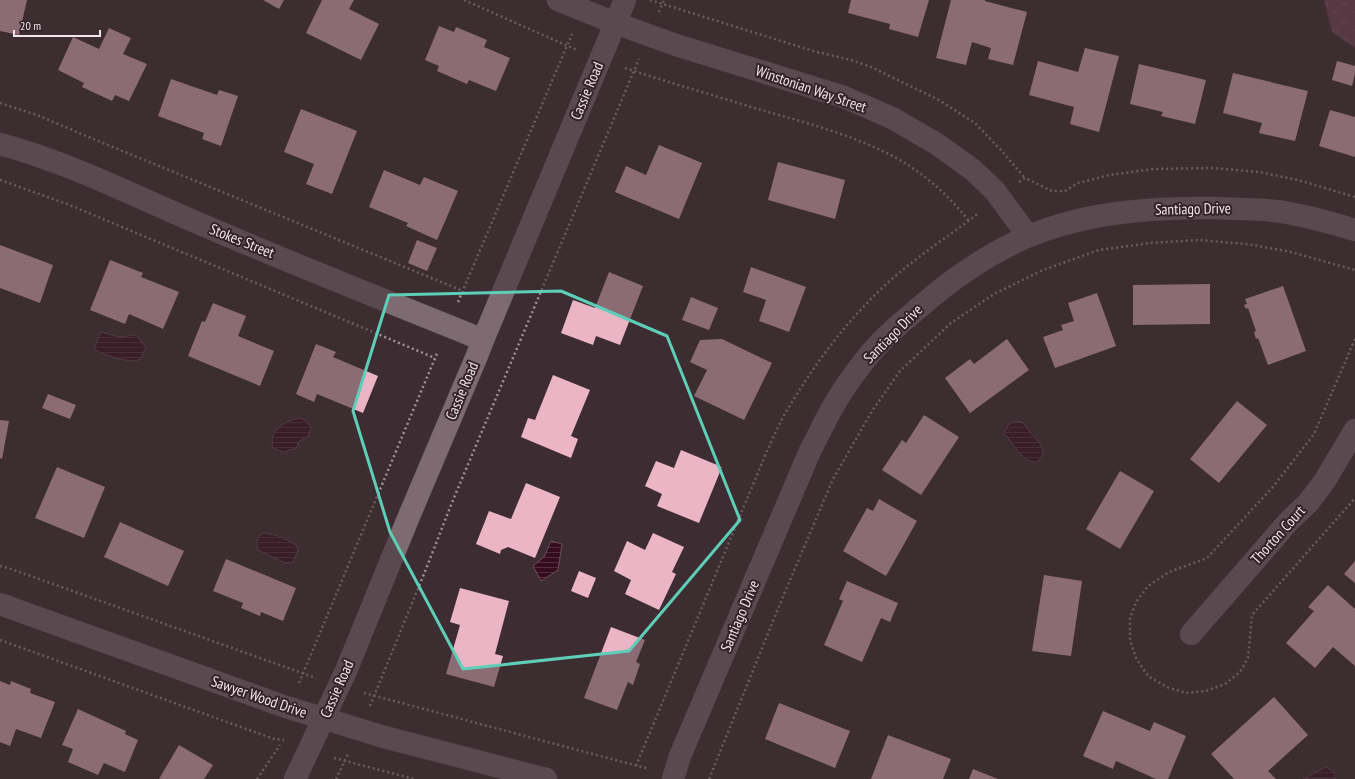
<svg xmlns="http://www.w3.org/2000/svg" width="1355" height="779" font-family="'PT Sans Narrow',sans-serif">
<defs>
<pattern id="forest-crowns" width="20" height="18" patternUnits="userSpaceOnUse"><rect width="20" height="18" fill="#774858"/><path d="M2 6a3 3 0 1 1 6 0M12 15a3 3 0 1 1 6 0" fill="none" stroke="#8b6270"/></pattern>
<pattern id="water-rules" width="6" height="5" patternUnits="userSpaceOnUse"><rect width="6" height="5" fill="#350c1d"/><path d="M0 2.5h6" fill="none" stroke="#532f3e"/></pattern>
</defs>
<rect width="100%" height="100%" fill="#3d2d32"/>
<path fill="url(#forest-crowns)" d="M1324 0H1355V48L1332 32Z"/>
<g fill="url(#water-rules)" stroke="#6d4d5a">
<path d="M101 332 119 337 136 335 146 347V348C144 351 142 357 140 359 132 365 101 354 94 349Z"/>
<path d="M300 418 305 420 311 427 309 435 298 442 297 447 295 449 289 450 286 452H283L273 448C268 430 285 421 300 418Z"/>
<path d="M1015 421 1022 422 1041 445 1043 452C1036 478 1013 446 1007 436L1004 435V432L1006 430 1008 425Z"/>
<path d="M264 533C275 534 290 540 298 547V550L293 562 289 563H285L258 550C256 542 256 537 264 533Z"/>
<path d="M551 541 562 544 558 570 541 581 533 566 544 557Z"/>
<path d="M1326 767 1334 772 1335 779H1303Z"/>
</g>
<g fill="#ebb5c5">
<path d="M0 0H27L19 35 0 31Z"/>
<path d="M263 0H284L279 9Z"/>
<path d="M322 0H354L349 9 379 24 361 60 306 33Z"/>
<path d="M851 0H929L918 37 889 29 890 24 848 13Z"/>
<path d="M951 0H985V1L1027 12 1013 65 988 59 991 48 972 42 966 65 936 58Z"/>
<path d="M439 26 454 32 456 27 487 40 484 47 510 58 496 91 469 80 467 84 437 71 439 66 425 60Z"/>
<path d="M109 28 131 38 123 54 147 64 129 101 115 95 112 101 82 87 84 83 58 70 73 37 99 49Z"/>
<path d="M1085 48 1119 56 1099 132 1070 124 1074 107 1029 95 1038 61 1078 72Z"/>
<path d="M1337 61 1355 66V74L1352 86 1332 80Z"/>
<path d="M1139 64 1206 80 1195 124 1161 116 1163 112 1130 104Z"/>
<path d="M1233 73 1308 91 1295 141 1259 133 1262 123 1223 113Z"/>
<path d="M171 79 217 95 219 90 238 96 221 146 202 139 204 133 158 116Z"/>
<path d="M301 109 357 131 332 194 306 184 314 164 284 152Z"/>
<path d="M1330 110 1355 117V157L1319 146Z"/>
<path d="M659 145 702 163 679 219 615 192 626 166 646 175Z"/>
<path d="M778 162 845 180 835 219 768 200Z"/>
<path d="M384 170 420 185 424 177 458 191 437 240 406 226 408 223 369 207Z"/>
<path d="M417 240 437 248 427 271 408 263Z"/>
<path d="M0 245 53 265 40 303 0 288Z"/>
<path d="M110 260 143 273 141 277 179 292 163 329 129 314 125 324 90 310Z"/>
<path d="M751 267 806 287 789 332 759 321 766 300 743 292Z"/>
<path d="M609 272 643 286 620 345 596 336 593 345 561 333 573 300 595 308Z"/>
<path d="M1210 284V324L1133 325V285Z"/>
<path d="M1283 286 1306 351 1268 365 1258 338 1256 339 1254 332 1256 331 1248 308 1246 309 1244 305 1247 304 1245 299Z"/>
<path d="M1097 293 1116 346 1055 368 1043 337 1063 330 1061 325 1074 321 1068 303Z"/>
<path d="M691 297 718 308 709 330 682 320Z"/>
<path d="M213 303 246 316 238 336 274 351 260 386 188 356 202 321 205 322Z"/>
<path d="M722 339 772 363 744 420 694 396 707 370 690 362 700 340Z"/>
<path d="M1007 339 1029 370 970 413 945 378 970 359 974 364Z"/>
<path d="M316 344 336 352 333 357 378 376 363 413 317 394 314 402 296 394Z"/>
<path d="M553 375 590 390 571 436 578 439 571 458 521 437 528 418 535 420Z"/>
<path d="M48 394 76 405 70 419 42 408Z"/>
<path d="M1237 401 1267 425 1219 483 1190 459Z"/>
<path d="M924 415 959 437 921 495 882 470 902 440 906 443Z"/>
<path d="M0 420 9 421 2 459 0 458Z"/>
<path d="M681 450 722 467 699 523 657 506 662 494 645 486 656 461 674 468Z"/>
<path d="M57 467 105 487 84 538 35 518Z"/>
<path d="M1120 471 1154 491 1120 549 1086 529Z"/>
<path d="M526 483 560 497 535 558 508 547 501 550 500 554 476 544 489 511 511 519Z"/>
<path d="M879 499 917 521 886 576 843 551 867 508 873 511Z"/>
<path d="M120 522 184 551 168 586 104 557Z"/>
<path d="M653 533 684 547 672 572 676 574 659 610 625 594 631 580 614 571 627 541 645 550Z"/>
<path d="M226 559 296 588 283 621 261 612 260 616 241 608 243 603 213 591Z"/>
<path d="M1355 561V583L1344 574Z"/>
<path d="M579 571 596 578 588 598 571 591Z"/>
<path d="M1044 575 1082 581 1071 656 1032 651Z"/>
<path d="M847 581 898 603 890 622 881 618 862 662 824 645 843 601 839 599Z"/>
<path d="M1328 585 1355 609V666L1333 647 1315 668 1286 643 1314 611 1308 607Z"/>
<path d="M460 588 509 601 495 654 503 656 494 687 446 674 460 625 450 622Z"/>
<path d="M611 627 645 640 636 662 640 664 633 685 628 682 617 710 584 698Z"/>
<path d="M0 681 10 685 11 681 31 689 30 693 55 702 41 738 16 729 10 746 0 742Z"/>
<path d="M1274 697 1308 735 1268 771 1276 779H1234L1211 754Z"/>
<path d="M779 703 850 731 835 768 765 739Z"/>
<path d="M78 709 126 731 125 734 138 740 125 772 104 763 98 775 68 762 73 749 62 745Z"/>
<path d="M1103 711 1150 731 1154 722 1186 736 1168 779H1156L1116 761 1113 769 1083 756Z"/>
<path d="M888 735 951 759 943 779H871Z"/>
<path d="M179 745 213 765 204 779H159Z"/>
<path d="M973 769 998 779H969Z"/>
</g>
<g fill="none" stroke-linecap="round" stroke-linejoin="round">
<defs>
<g id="street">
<path d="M558 0 615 23 676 45 844 97 892 118 937 144 973 170 995 191 1028 236"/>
<path d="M0 144C71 163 138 198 205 226 297 266 390 302 483 340"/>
<path d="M0 604 283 706 384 737 546 779"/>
<path d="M1191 634 1289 521 1308 503 1324 482 1355 430"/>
<path d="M295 779 346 671 407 521 476 358 483 340 625 0"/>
<path d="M673 779 680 756 810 451C818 436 825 420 834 405 843 389 854 374 865 360 881 339 902 322 921 306 953 278 988 254 1027 237 1085 212 1152 207 1215 208 1235 209 1256 209 1276 211 1303 215 1329 222 1355 230"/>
</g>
</defs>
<use href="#street" stroke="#594b50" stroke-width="23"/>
<g stroke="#a09396" stroke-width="2.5" stroke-dasharray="2 3" stroke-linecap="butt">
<path d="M464 0 577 50"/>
<path d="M650 0 813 51 851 60 871 67 937 99 975 123 1000 149 1025 178"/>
<path d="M659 12 664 0"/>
<path d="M625 68C670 83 716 96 761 110 808 123 856 136 898 159 925 174 950 197 969 221"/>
<path d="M0 103 37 115 91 138 463 291"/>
<path d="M0 180 67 204 435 358"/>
<path d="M1019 182 1025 178 1052 191H1065L1078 183 1110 175 1153 169 1213 168 1259 172 1298 180 1355 197"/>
<path d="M458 302 572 34"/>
<path d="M1355 339 1314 434 1272 488 1207 558 1169 572 1148 586 1136 602 1130 619V640L1136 658 1148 676 1167 687 1186 693 1206 691 1225 684 1240 672 1248 658 1252 615 1355 498"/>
<path d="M0 566 11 569 316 678"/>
<path d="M0 640 274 739 284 740"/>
<path d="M299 683 438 351"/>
<path d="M364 693 649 769"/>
<path d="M370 706 426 569 453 500 639 59"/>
<path d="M334 758 414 779"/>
<path d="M636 766 767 451C774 436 780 421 789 407 814 365 843 326 878 292 908 262 945 239 979 213"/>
<path d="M257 779 280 745"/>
<path d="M336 779 349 752"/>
<path d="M709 779 782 599 833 479 872 411 900 371 951 323 994 294 1043 270 1099 250 1150 243 1199 240 1247 244 1291 252 1355 270"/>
</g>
<use href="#street" stroke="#7e6b71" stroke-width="22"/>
</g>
<path d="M0 0H1355V779H0ZM561 291 667 336 740 520 629 651 463 669 390 532 353 411 389 295Z" fill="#3d2d32" fill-opacity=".55" fill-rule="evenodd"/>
<path fill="none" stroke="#5eceb8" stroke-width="3" stroke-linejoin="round" d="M561 291 667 336 740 520 629 651 463 669 390 532 353 411 389 295Z"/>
<g text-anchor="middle" stroke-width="4" stroke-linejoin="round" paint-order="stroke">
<g font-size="15" fill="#f1e6e9" stroke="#332328">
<text transform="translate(811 89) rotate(19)" y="5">Winstonian Way Street</text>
<text transform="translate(587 91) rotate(-67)" y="5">Cassie Road</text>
<text transform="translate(1193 209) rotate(-1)" y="5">Santiago Drive</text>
<text transform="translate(242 241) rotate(22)" y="5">Stokes Street</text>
<text transform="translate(893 334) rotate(-45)" y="5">Santiago Drive</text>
<text transform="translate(462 391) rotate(-67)" y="5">Cassie Road</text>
<text transform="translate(1278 535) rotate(-48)" y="5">Thorton Court</text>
<text transform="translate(740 616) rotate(-67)" y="5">Santiago Drive</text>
<text transform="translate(337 689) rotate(-66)" y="5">Cassie Road</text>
<text transform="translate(259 697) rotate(19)" y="5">Sawyer Wood Drive</text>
</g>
</g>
<path d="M14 30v6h86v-6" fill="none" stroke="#f1e6e9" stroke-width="2"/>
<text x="20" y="30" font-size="12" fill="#f1e6e9" stroke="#332328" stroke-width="3" paint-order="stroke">20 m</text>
</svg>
